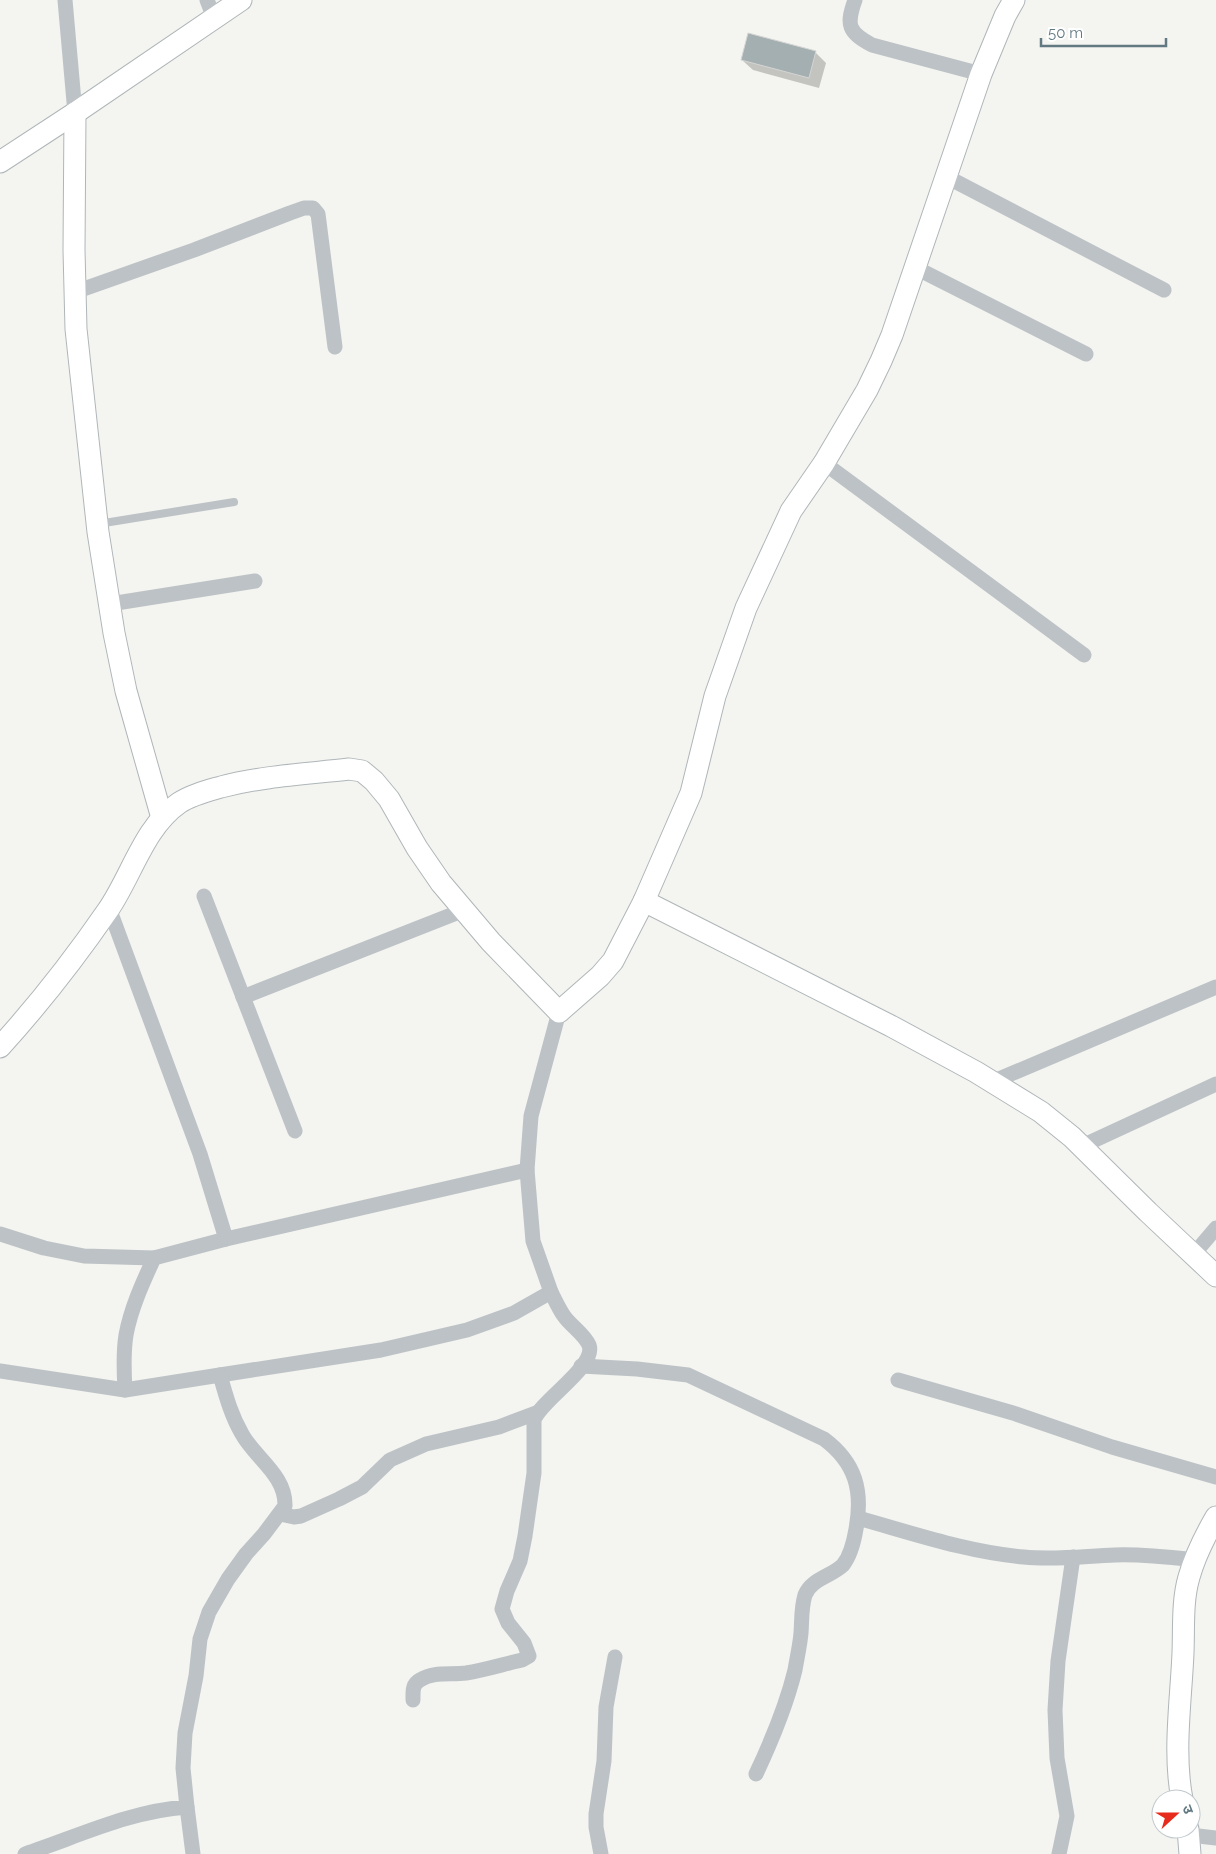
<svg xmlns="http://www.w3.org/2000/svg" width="1216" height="1854" font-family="Raleway,'Noto Sans Devanagari',sans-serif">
<rect width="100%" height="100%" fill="#f4f4f0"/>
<path fill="#0003" d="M815 52 826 63 819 88 753 70 742 60Z"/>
<path fill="#a4afb2" stroke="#d5d5d3" d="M748 33 816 51 809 78 741 60Z"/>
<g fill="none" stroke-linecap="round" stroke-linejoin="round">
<defs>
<g id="secondary">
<path d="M75 113 74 250 76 329 98 532 114 633 126 691 162 818"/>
<path d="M0 162 75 113 241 0"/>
<path d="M644 901 891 1026 976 1072 1041 1112 1072 1137 1148 1212 1216 1276"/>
<path d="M0 1047C39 1004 75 958 108 910 131 877 144 827 179 803 191 795 207 791 221 787 263 776 306 774 349 769L362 771 374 781 389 799 417 848 441 883 491 942 559 1012 600 976 613 961 644 901 691 793 715 696 746 608 791 511 824 463 867 390 881 361 892 335 981 74 1005 16 1014 0"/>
<path d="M1182 1799C1173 1753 1181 1700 1183 1653 1184 1628 1182 1601 1189 1577 1195 1556 1205 1536 1216 1517"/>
<path d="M1188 1829 1190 1854"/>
</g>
</defs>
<use href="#secondary" stroke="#afb6b9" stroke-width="23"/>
<path stroke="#bcc2c5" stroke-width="8" d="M98 524 234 502"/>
<g stroke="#bcc2c5" stroke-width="15">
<path d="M65 0 75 113"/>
<path d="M207 0 214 18"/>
<path d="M855 0C846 25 848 32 872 45L981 74"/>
<path d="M945 176 1164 290"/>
<path d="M914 267 1086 354"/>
<path d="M75 292 194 250 290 213 304 208H313L318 214 335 347"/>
<path d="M824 463 1084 655"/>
<path d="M110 604 255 581"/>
<path d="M204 896 295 1131"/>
<path d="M243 997 464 910"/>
<path d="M992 1082 1216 987"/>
<path d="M1082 1146 1216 1084"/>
<path d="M0 1234 44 1248 84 1256 154 1258"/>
<path d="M226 1239 527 1170"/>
<path d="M1193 1255 1216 1228"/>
<path d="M581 1366 637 1369 688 1375 824 1439C856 1463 863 1491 856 1529 854 1541 851 1555 843 1565 832 1576 811 1579 805 1595 801 1608 802 1620 801 1633 800 1645 797 1658 795 1670 786 1707 772 1740 756 1774"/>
<path d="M0 1371 125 1390"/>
<path d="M220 1375 381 1350 467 1330 514 1313 551 1292 533 1241 527 1170 531 1116 559 1012"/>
<path d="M898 1380 1013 1413 1112 1447 1216 1477"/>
<path d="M280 1514 294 1517 301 1516 339 1499 362 1487 390 1460 426 1444 499 1427 536 1413"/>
<path d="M858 1518C912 1533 967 1552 1024 1557 1055 1560 1085 1556 1115 1555 1142 1554 1168 1557 1195 1560"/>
<path d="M413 1700C413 1692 412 1684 420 1680 434 1671 450 1675 466 1673 485 1670 504 1664 522 1660L529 1656 524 1643 508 1623 502 1609 507 1591 520 1561 525 1536 534 1473V1420C541 1400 597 1366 589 1345 584 1334 571 1326 564 1316 559 1309 555 1300 551 1292"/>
<path d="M187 1807 193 1854"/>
<path d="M1190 1835 1216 1838"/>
<path d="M25 1854C79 1836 130 1811 187 1807L183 1768 185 1733 196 1676 200 1639 209 1612 228 1579 246 1554 264 1534 285 1506C286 1475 255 1458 242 1434 231 1415 226 1396 220 1375L125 1390C124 1373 123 1353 126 1335 131 1308 143 1282 154 1258L226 1239 200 1154 109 908"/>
<path d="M601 1854 596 1827V1814L604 1761 606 1707 615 1657"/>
<path d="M1059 1854 1067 1816 1057 1758 1055 1710 1058 1661 1073 1557"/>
</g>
<use href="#secondary" stroke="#fff" stroke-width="21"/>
</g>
<g transform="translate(1176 1814) rotate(69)"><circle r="24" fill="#ffffff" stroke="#c0c9cd"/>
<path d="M0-4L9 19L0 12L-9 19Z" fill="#e72b1d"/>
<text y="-8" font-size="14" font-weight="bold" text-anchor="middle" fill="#627982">उ</text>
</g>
<path d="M1041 38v8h125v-8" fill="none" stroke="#627982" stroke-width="2.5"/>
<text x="1048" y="38" font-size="15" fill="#627982" stroke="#ffffff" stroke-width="4" paint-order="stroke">50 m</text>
</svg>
